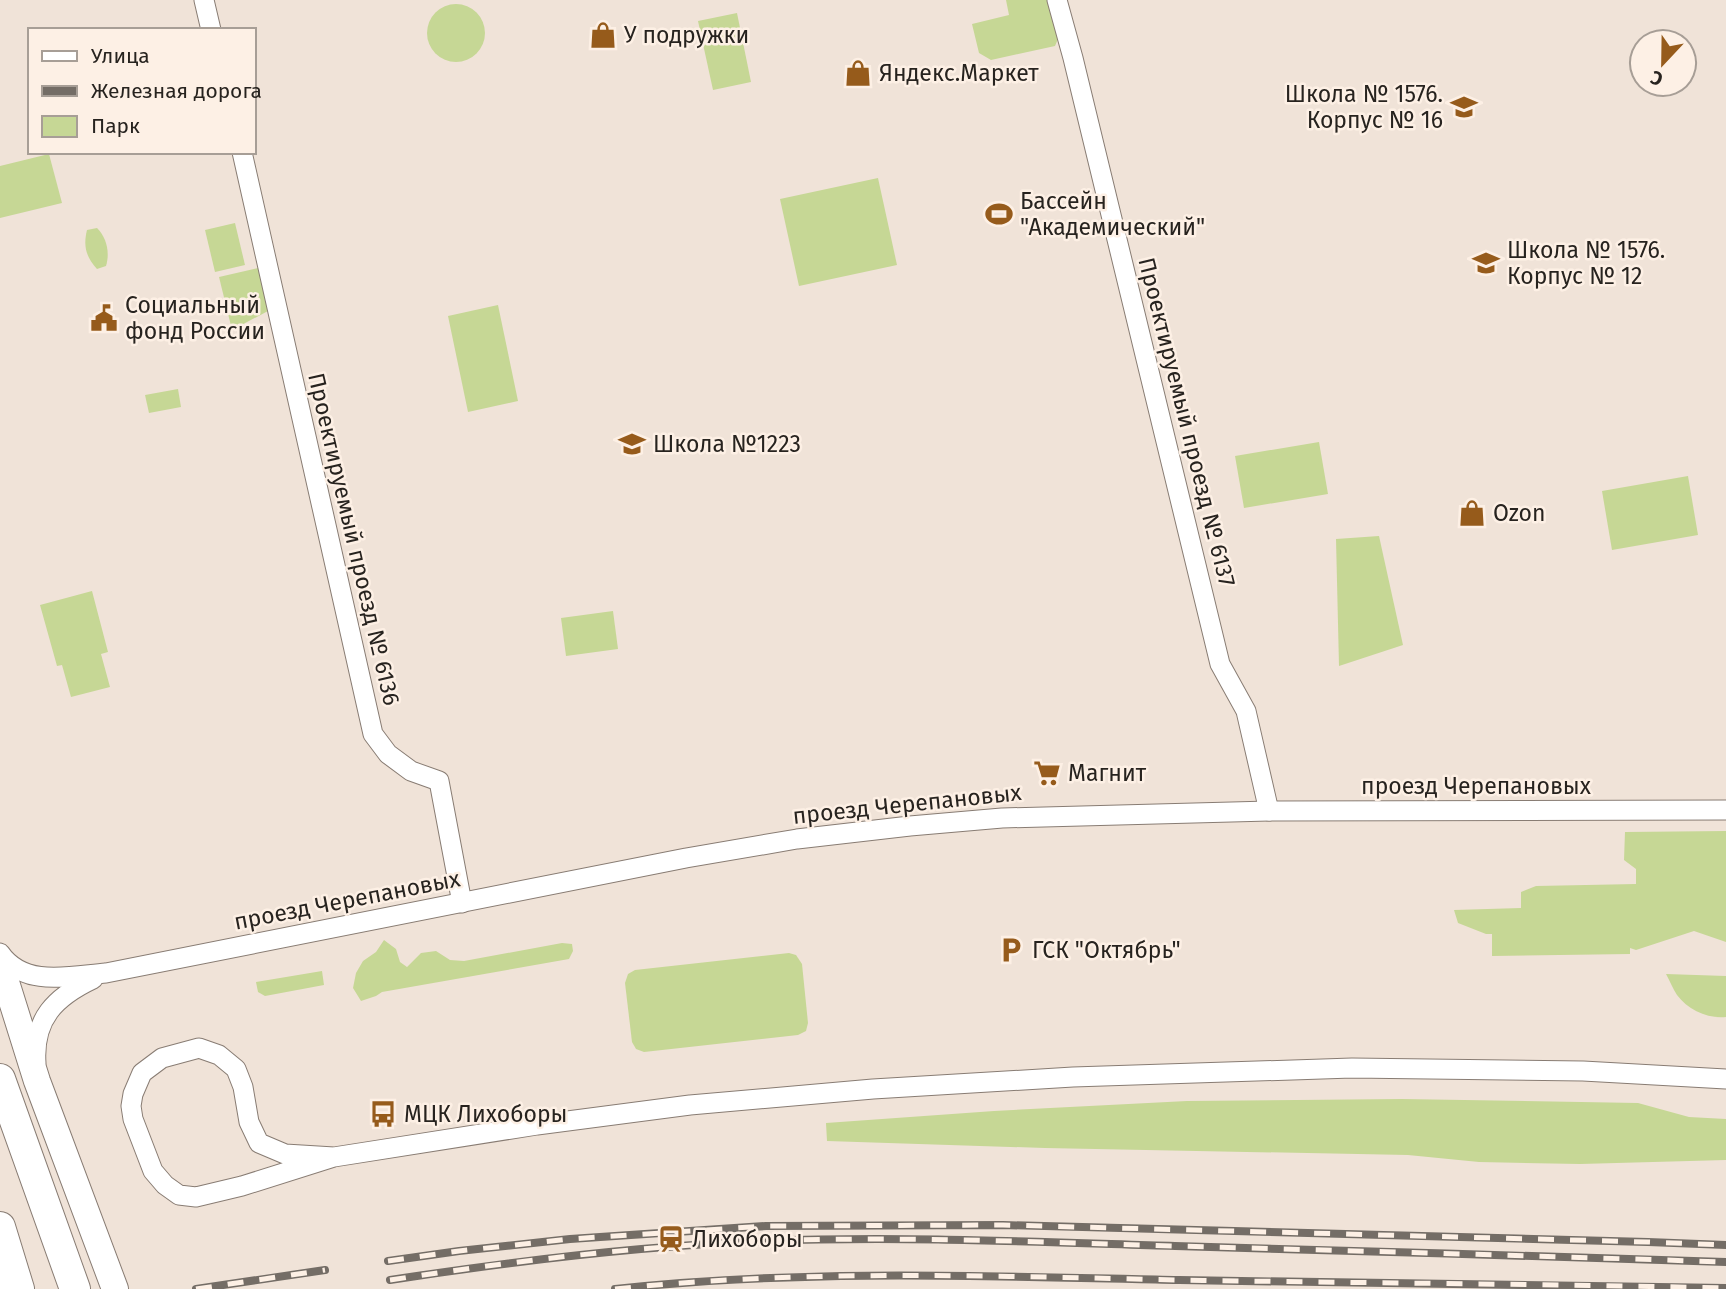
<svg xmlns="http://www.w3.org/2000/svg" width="1726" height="1289" font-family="'Fira Sans',sans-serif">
<rect width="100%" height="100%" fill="#f0e3d8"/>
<g fill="#c6d795">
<path d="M1006 0H1048L1058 39 1055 46 991 60 979 53 972 24 1009 15Z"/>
<circle cx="456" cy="33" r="29"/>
<path d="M737 13 751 82 713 90 698 21Z"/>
<path d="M49 154 62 203 0 218V166Z"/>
<path d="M878 178 897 265 799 286 780 199Z"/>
<path d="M235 223 245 265 215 272 205 230Z"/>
<path d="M97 228C107 238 110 253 106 266L97 269C86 257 83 246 87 230Z"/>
<path d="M258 268 268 311 232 330 219 277Z"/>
<path d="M498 305 518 401 468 412 448 316Z"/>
<path d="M178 389 181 407 149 413 145 395Z"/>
<path d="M1319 442 1328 494 1244 508 1235 456Z"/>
<path d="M1688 476 1698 535 1612 550 1602 491Z"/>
<path d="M1379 536 1403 645 1339 666 1336 539Z"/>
<path d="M92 591 108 652 101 654 110 687 71 697 62 665 57 666 40 605Z"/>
<path d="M613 611 618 649 566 656 561 618Z"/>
<path d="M1726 831V942L1694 931 1636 950 1630 948V954L1492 956V934H1486L1458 923 1454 910 1521 908V892L1536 886 1636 884V869L1624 860 1625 832Z"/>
<path d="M384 940 396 949 400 962 407 967 421 953 436 951 450 960 464 961 562 943 572 944 573 951 569 959 382 992 376 996 361 1001 353 988 356 973 363 961 376 952Z"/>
<path d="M789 953 796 955 802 964 808 1023 806 1031 798 1035 644 1052 636 1049 632 1042 625 983 628 974 635 970Z"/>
<path d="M322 971 324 985 265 996 258 992 256 982Z"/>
<path d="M1666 974 1726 976V1017C1708 1019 1688 1010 1677 995 1673 989 1670 981 1666 974Z"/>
<path d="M1402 1099 1638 1103 1689 1117 1726 1119V1160L1580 1164 1479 1162 1408 1155 1045 1148 827 1141 826 1123 994 1111 1187 1101Z"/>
</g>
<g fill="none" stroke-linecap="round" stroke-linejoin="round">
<defs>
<g id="minor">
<path d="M204 0 211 30"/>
<path d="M1057 0 1073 58 1220 664 1246 711 1269 811"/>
<path d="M242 152 373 734 388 754 411 771 439 781 462 903"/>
<path d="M0 953C24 988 70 976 106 973L686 858 797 839 910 826 1002 818 1269 811 1726 810"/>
<path d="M36 1063C33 1019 55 997 93 979"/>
<path d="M334 1157 285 1154 259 1143 249 1122 243 1087 236 1069 219 1055 199 1048 162 1058 142 1073 133 1094 131 1106 133 1119 153 1171 165 1185 179 1195 196 1197 242 1186 334 1157 537 1125 690 1105 873 1089 1073 1077 1352 1068 1583 1071 1726 1079"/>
</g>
<g id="secondary">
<path d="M0 963 37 1081 115 1289"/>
<path d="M0 1284 2 1289"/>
</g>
<g id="primary">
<path d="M0 1079 75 1289"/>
<path d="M0 1227 19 1289"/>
</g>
</defs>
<use href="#minor" stroke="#887c73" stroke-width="21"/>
<use href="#secondary" stroke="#887c73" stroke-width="28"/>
<use href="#primary" stroke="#887c73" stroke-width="32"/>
<use href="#minor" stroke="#fff" stroke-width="19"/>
<use href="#secondary" stroke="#fff" stroke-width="26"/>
<use href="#primary" stroke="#fff" stroke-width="30"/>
<defs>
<g id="rail">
<path d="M388 1261 459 1251 570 1239 766 1226 1003 1225 1648 1242 1726 1245"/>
<path d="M390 1280C514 1261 639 1246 765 1241 902 1236 1038 1242 1175 1246 1359 1251 1542 1256 1726 1262"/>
<path d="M196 1289 325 1270"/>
<path d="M615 1289C802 1269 991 1276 1179 1280 1361 1283 1543 1284 1726 1288"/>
</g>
</defs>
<use href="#rail" stroke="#746d66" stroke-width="8"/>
<use href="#rail" stroke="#fdf0e5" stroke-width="5" stroke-dasharray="16" stroke-linecap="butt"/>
</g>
<defs>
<symbol id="shop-bare" viewBox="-9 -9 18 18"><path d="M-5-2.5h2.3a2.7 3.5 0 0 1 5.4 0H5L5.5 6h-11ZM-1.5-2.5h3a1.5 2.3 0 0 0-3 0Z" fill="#965b1b" stroke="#fdf0e5" stroke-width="2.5" paint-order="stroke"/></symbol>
<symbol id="school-bare" viewBox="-9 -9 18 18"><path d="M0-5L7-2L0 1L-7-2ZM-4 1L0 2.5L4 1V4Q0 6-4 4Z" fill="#965b1b" stroke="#fdf0e5" stroke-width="2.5" paint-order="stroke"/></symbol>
<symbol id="stadium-bare" viewBox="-9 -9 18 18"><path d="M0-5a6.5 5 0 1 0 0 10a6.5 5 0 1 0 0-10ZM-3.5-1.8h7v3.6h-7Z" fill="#965b1b" stroke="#fdf0e5" stroke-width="2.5" paint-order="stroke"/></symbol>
<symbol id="civic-bare" viewBox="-9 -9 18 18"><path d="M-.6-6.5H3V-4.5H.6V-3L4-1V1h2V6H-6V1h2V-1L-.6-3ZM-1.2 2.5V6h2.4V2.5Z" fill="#965b1b" stroke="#fdf0e5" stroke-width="2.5" paint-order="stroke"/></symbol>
<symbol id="supermarket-bare" viewBox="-9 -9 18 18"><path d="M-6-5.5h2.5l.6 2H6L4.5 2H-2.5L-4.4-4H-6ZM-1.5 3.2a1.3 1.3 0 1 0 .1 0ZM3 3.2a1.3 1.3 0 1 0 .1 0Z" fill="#965b1b" stroke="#fdf0e5" stroke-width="2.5" paint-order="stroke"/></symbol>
<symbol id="parking-bare" viewBox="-9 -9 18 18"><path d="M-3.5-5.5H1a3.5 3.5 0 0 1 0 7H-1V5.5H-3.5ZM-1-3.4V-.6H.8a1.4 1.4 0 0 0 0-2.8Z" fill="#965b1b" stroke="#fdf0e5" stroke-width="2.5" paint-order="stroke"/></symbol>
<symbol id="bus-bare" viewBox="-9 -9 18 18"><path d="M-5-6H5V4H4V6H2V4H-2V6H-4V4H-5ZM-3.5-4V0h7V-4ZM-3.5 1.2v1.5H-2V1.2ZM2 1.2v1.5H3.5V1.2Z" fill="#965b1b" stroke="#fdf0e5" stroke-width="2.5" paint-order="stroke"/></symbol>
<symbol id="station-bare" viewBox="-9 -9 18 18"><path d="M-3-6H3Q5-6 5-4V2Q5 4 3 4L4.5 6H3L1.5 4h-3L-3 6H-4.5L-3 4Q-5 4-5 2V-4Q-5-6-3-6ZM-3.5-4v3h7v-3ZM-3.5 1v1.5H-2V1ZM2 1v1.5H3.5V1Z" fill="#965b1b" stroke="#fdf0e5" stroke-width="2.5" paint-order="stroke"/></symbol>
</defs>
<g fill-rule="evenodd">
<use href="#shop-bare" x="584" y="16" width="38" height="38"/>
<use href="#shop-bare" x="839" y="54" width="38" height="38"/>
<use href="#school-bare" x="1445" y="88" width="38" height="38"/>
<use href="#stadium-bare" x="980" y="195" width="38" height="38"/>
<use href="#school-bare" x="1467" y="244" width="38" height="38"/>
<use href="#civic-bare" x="85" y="299" width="38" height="38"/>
<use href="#school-bare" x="613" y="425" width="38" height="38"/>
<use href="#shop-bare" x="1453" y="494" width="38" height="38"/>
<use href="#supermarket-bare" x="1028" y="754" width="38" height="38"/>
<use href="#parking-bare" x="992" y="931" width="38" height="38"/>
<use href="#bus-bare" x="364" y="1095" width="38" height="38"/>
<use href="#station-bare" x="652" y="1220" width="38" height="38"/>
</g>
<g text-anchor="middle" stroke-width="5" stroke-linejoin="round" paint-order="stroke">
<g font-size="23" fill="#27231f" stroke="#fdf0e5" text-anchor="start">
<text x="624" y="43">У подружки</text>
<text x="879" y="81">Яндекс.Маркет</text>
<text x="1443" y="102" text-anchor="end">Школа № 1576.<tspan x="1443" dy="26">Корпус № 16</tspan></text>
<text x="1020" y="209">Бассейн<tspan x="1020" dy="26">"Академический"</tspan></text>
<text x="1507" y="258">Школа № 1576.<tspan x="1507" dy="26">Корпус № 12</tspan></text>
<text x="125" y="313">Социальный<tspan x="125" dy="26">фонд России</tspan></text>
<text x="653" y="452">Школа №1223</text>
<text x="1493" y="521">Ozon</text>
<text x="1068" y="781">Магнит</text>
<text x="1032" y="958">ГСК "Октябрь"</text>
<text x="404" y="1122">МЦК Лихоборы</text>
<text x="692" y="1247">Лихоборы</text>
</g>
<g font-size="23" fill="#27231f" stroke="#fdf0e5">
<text transform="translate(1187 422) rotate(76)" y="8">Проектируемый проезд № 6137</text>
<text transform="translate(354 539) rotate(77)" y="8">Проектируемый проезд № 6136</text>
<text x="1476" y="794">проезд Черепановых</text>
<text transform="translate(907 804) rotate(-6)" y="8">проезд Черепановых</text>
<text transform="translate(347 900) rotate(-11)" y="8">проезд Черепановых</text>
</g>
</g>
<rect x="28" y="28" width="228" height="126" fill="#fdf0e5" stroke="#a79e96" stroke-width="2"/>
<rect x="42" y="51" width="35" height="10" fill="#ffffff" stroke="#a79e96" stroke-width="2"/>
<text x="91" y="63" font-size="21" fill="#27231f">Улица</text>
<rect x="42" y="86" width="35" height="10" fill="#746d66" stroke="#a79e96" stroke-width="2"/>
<text x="91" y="98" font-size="21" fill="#27231f">Железная дорога</text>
<rect x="42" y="116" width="35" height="21" fill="#c6d795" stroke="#a79e96" stroke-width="2"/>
<text x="91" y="133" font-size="21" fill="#27231f">Парк</text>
<g transform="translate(1663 63) rotate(202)"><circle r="33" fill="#fdf0e5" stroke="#a79e96" stroke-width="2"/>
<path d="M0-5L12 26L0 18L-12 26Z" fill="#965b1b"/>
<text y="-10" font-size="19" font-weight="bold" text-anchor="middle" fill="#27231f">С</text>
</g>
</svg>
